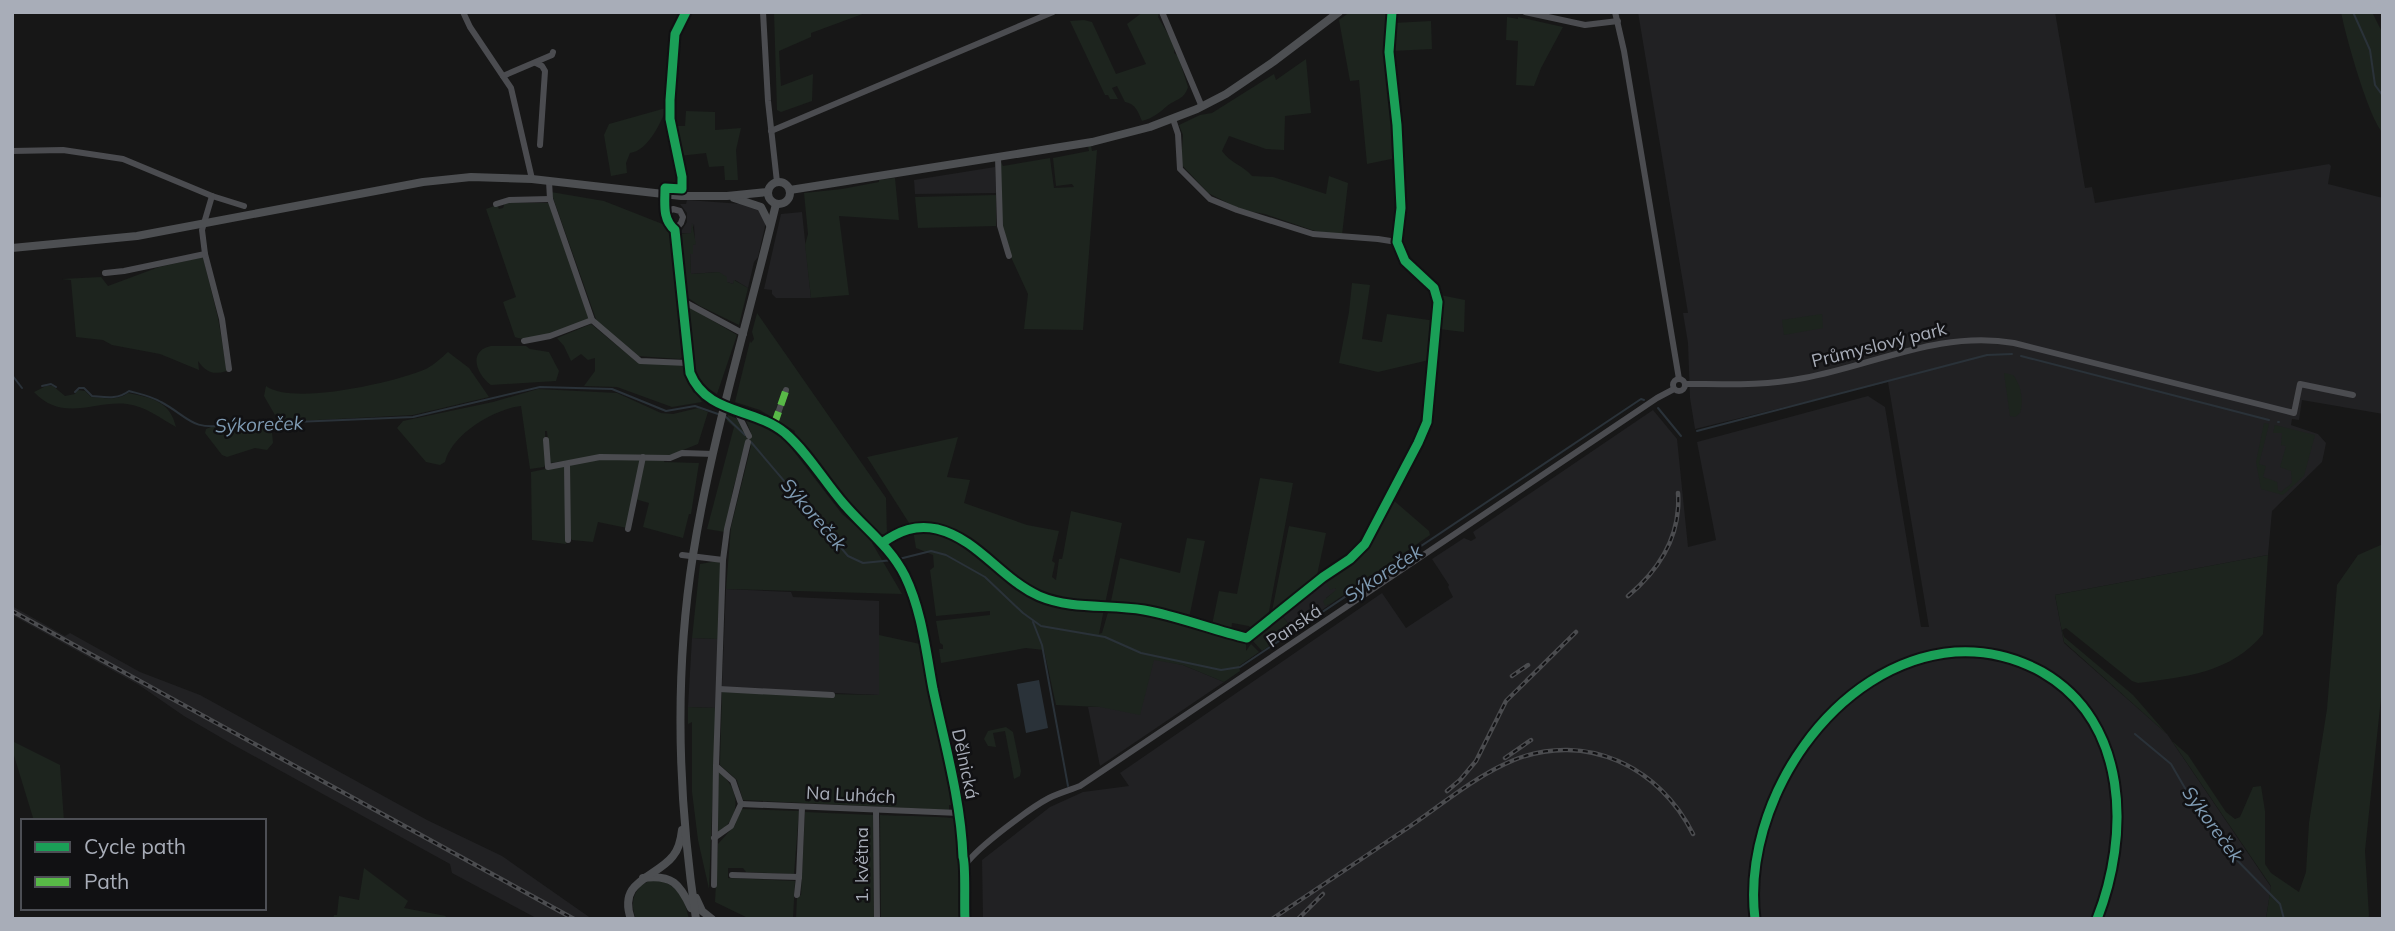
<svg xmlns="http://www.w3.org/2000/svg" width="2395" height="931" font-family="Mulish,sans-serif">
<rect width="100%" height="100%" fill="#171717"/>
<g fill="#212123">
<path d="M1638 12H2055L2085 188 2092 187 2095 203 2329 164 2331 166 2328 184 2383 198V414L2302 400 2299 420 2292 419 2291 425 2318 434 2326 443 2324 453 2322 462 2272 511 2268 555 2055 595 2064 643 2167 734 2271 887 2266 919H983L982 860 1050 807 1083 792 1129 786 1120 773 1382 593 1406 628 1453 597 1448 587 1449 585 1432 559 1464 538 1471 541 1476 538 1473 532 1653 410 1677 439 1688 547 1716 540 1697 442 1868 396 1885 407 1921 627H1929L1888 382 1695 429 1690 398 1688 343 1683 313H1688Z"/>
<path d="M995 167 996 193 915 194 914 180Z"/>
<path d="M687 200 756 205 766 222 758 257 754 262 748 288 735 280 733 284 727 282 719 272 691 274 690 253 692 245 695 244 694 224 691 234 680 233 687 222V213L680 204H686Z"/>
<path d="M802 212 811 298H776L772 294V290L764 289 781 214Z"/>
<path d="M1324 578 1337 590 1326 598 1327 605 1332 603 1293 630 1281 614Z"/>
<path d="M726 589 791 592 793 597 879 601V695L722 688Z"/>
<path d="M12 606 65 636 70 633 140 672 200 695 427 820 502 856 592 919H538L452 873 450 864 232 744 184 716 139 685 12 615Z"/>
<path d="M692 638 719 639 716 708 688 707Z"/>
<path d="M1154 659 1183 665 1224 682 1100 766 1088 707H1100Z"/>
</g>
<g fill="#1d241e">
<path d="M774 12H868L811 33V37L779 51 781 86 813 74 812 101 781 112 777 110Z"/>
<path d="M1143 12 1159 13 1158 17 1175 46 1174 53 1178 56 1188 87C1184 100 1176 99 1167 106 1159 113 1153 118 1142 121 1138 112 1136 104 1125 102L1117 86 1112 88 1118 99H1110L1108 95H1105L1070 21 1084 20 1092 22 1116 74 1146 64 1127 24Z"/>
<path d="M1350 12H1390V18L1386 19 1387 22 1390 23 1388 75 1396 158 1367 164 1359 80 1350 81 1339 20Z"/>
<path d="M2341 12H2372L2383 34V133C2369 120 2345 34 2341 12Z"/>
<path d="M1507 17 1518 19V17L1563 27 1541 68 1534 86 1516 85 1518 41 1506 40Z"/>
<path d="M1431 21 1432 49 1392 51 1393 23Z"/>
<path d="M1306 59 1311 113 1285 116 1284 150 1266 149 1229 136 1222 151C1230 163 1243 165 1252 176L1273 177 1326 194 1329 176 1348 183 1342 235 1315 231 1265 214 1242 210 1208 193 1181 164 1183 135 1179 125 1200 115 1212 113 1274 74 1276 80Z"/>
<path d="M666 108C661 124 647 151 630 153L626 163 627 173 611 176 604 135 609 124Z"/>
<path d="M686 111 715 112V130L741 128 736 150 738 180H725L724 166 709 167 706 153 679 156 675 126H685Z"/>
<path d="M1088 146H1091L1092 151 1097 150 1083 330 1024 329 1028 294 1010 255 1002 230 1000 160 1003 166 1050 158 1054 188 1074 187 1072 184 1056 186 1053 158 1089 151Z"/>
<path d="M895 178 899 220 839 216 849 295 811 298 805 245 808 234 804 193 842 189 879 182V180Z"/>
<path d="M551 192 604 201 665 225 668 232 671 233 682 357 680 359 637 356 597 322Z"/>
<path d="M996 195V226L918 228 915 197Z"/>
<path d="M505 203H549L589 319C568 327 537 345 515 337L503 302 516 297 486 209 497 205 499 209 503 208Z"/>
<path d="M692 223 696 244 693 245V254H690L691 274 719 272 727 277V282L733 284 734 280 748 288 739 325 700 306 684 295 679 234 691 233Z"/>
<path d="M203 257 218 318 227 371C213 375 207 373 198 361L199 370 160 354 112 345 103 340 76 337 71 280 62 279 101 277 108 286 159 267Z"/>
<path d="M1352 283 1370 285 1362 339 1382 342 1387 314 1436 321 1429 360 1378 372 1339 363 1349 312Z"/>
<path d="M1440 295 1465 300 1464 332 1439 329 1443 311Z"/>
<path d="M691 308 737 335 717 394C686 377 689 340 686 309Z"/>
<path d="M757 313 886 498 887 535 880 534 848 501 794 434 795 431 760 410 735 402 750 341 751 343 754 339 752 332Z"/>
<path d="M1822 314 1823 328 1784 335 1782 320Z"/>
<path d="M591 324 637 362 684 365 693 392 697 393 702 402 672 407 617 387 584 386 595 371V358L588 360 581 354 571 361 564 346 557 338Z"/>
<path d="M491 346H526L530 349 549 352 559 371 556 381 491 385C477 375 467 351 491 346Z"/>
<path d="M448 352 469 368 489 397 413 415 279 422 264 396 266 386C293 406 396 382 426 369 434 365 441 358 448 352Z"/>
<path d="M2004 373 2013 375C2021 384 2024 402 2020 413L2015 417 2010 416Z"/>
<path d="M46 386H53L65 396 75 394 77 390 85 391 91 397C104 398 118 401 128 393 152 398 170 401 176 427 160 418 145 406 127 404 95 400 63 423 34 392Z"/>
<path d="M538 389 617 393 661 413 673 414 698 408 708 412 698 444 668 456H599L550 463 547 431H545L546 463 544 467 530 469 521 406C494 409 452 434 445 462L440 465 426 462 397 428 403 421 493 402Z"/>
<path d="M728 415 738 419 748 436 733 489 725 532 707 529 734 427 727 421Z"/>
<path d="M744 415 782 436 842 514 873 540 872 543 902 594 726 589 731 527 751 446 749 443 751 433Z"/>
<path d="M2264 423 2269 424 2259 464 2266 466 2263 477 2277 482 2278 490 2281 492 2292 483 2291 471 2280 467 2286 446 2281 445 2282 433H2273L2275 425 2315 435 2304 476 2283 495 2261 489 2256 462Z"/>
<path d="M211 427H266L272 432 273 443 267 450 255 448 227 457 222 455 205 433 206 429Z"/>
<path d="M958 437 947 477 970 480 964 503 1027 525 1059 531 1052 561 1055 563 1052 577 1056 580 1059 559H1062L1063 555 1071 511 1122 523 1105 604C1086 604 1063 605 1046 597 995 574 973 522 911 526L867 457Z"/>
<path d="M610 458H641L627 528 598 522 593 542 572 540 570 537 569 467 572 464Z"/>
<path d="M665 459 664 462 699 463 691 514H689L683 538 643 527 649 503 635 499 644 460Z"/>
<path d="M565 465 566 544 532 540 531 472Z"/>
<path d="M1260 478 1293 483 1268 617 1253 631 1249 626 1232 623 1231 631 1212 625 1219 591 1237 594Z"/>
<path d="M1392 499 1429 531 1430 535 1332 603 1325 606 1323 601 1336 590 1335 588 1330 590 1324 579C1364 554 1372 540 1392 499Z"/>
<path d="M1289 526 1326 533 1316 580 1271 616Z"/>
<path d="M913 530C970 528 989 573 1035 596 1052 604 1084 605 1104 609L1099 634 1102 633 1109 609C1121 610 1135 609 1147 611 1164 613 1234 634 1246 644V651L1251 644 1259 652 1239 666 1240 671 1224 682 1183 665 1154 660 1140 715 1100 707 1056 705 1044 650 1026 648 941 663 939 649H943V645L940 643 936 621 990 615V611L936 616 930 570 934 567 933 555 916 548Z"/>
<path d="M1187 538 1205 541 1189 618 1151 608 1110 606 1120 558 1180 573Z"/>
<path d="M2383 544V679L2365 851 2369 916 2367 919H2266L2271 886 2172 741 2188 755 2226 812 2235 819 2240 817 2253 787 2261 786 2265 811V864L2271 873 2299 892 2306 872 2309 823 2327 709 2337 585 2358 555Z"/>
<path d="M2268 555 2263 634C2231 673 2185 677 2138 683L2132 681 2066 628 2062 630 2064 637 2133 695 2167 734 2064 642 2055 595Z"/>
<path d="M717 561 722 564 719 639 692 638 700 564Z"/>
<path d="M1281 614 1293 630 1262 651 1253 641 1257 634Z"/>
<path d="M879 635 920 644V647L952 805H949V810L743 800 737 780 720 765 722 692 879 695Z"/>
<path d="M688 707 716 708 709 889 698 840 692 792V722L688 724Z"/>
<path d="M1006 727 1013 732 1021 771 1020 776 1014 779 1005 731 993 733 996 747 988 746 984 739 988 731Z"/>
<path d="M12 741 60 765 64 821H34L12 749Z"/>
<path d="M719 772C742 791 741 819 716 834Z"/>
<path d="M741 809 799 811 794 874 746 872 743 868H728V878L795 881 793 919H750L715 902 718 844 735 825Z"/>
<path d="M805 812 873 815 874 919H796L797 896 801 895Z"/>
<path d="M880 815C892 816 949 816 955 819L958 838 960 919H881Z"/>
<path d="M364 868 408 901 404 908 446 916 444 919H333L334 915H337L339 896 359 900Z"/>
<path d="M652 880C676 881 684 897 689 919H636C629 902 634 886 652 880Z"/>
</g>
<path fill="#2a3239" d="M1039 680 1048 728 1026 733 1017 684Z"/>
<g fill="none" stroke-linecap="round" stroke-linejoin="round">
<g stroke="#2a3239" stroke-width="2">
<path d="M2353 12 2370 50 2375 85 2383 96"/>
<path d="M2021 356 2269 420"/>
<path d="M12 375 22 388"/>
<path d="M42 386 51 384 56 387"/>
<path d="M75 392 79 388H84L92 396C105 397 117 400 129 391 140 394 151 396 161 402 189 417 191 431 227 425L413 417 540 387 612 389 666 411 695 406 718 414"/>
<path d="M1658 408 1681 436"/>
<path d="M726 417 745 435"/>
<path d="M2278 422H2279"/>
<path d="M1697 431 1987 355 2012 354"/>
<path d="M751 442 848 556 863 563 893 560"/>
<path d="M899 559 931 551 946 555 985 577 1023 613 1041 626 1105 637 1141 653 1221 670 1240 667 1641 399 1644 400"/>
<path d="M1033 622 1042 645 1068 786"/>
<path d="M2135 734 2171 764 2200 814 2224 847 2280 904 2284 919"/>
</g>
<g stroke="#4b4c50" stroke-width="6">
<path d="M463 12 470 27 511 88 532 179"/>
<path d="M763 12 768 101 777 182"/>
<path d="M1162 12 1202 107"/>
<path d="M1525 12 1585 25 1618 21"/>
<path d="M1615 12 1624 51 1679 379"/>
<path d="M536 63 542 66 545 71 540 145"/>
<path d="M503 76 552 55 553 52"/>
<path d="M1173 119 1178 134 1180 169 1210 199 1237 210 1313 234 1378 239 1397 242"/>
<path d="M771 131 1053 12"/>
<path d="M12 151 63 150 123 159 212 196 244 206"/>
<path d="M998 157 1000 226 1009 256"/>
<path d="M549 181 550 199 592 320 640 361 687 363"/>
<path d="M212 196 202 230 205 254 222 319 229 369"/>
<path d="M681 196 682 177 670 119V100L675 34 686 12"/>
<path d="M496 204 509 200 550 199"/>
<path d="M675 230 681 223 683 217 680 211 673 209 667 212C664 220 669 225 675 230L687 363C700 415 751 404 786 434 807 452 822 478 840 499 862 526 889 545 905 576 922 611 926 652 934 690 945 745 961 801 963 857 966 864 964 907 965 919"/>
<path d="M105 273 124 271 205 254"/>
<path d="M681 300 744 334"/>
<path d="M524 341 550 336 592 320"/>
<circle cx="1679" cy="385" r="6"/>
<path d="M1685 384C1725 384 1765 386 1804 378 1874 365 1941 330 2014 343L2294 413 2300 384 2353 395"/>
<path d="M736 410 749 436"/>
<path d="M774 425 786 390"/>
<path d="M546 440 548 467 600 457 670 458 682 453 713 454"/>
<path d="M567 464 568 540"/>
<path d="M628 529 643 457"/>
<path d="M882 543C899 531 916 524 937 529 978 539 1001 579 1039 596 1072 610 1109 604 1144 610 1178 616 1213 630 1247 638L1323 577 1350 559 1365 544 1418 443 1427 422 1438 302 1434 288 1405 261 1397 242 1401 208 1397 125 1389 52 1392 12"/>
<path d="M682 555 723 560"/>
<path d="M719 689 832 695"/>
<path d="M741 804 959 813"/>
<path d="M876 811 877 919"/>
<path d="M714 838 731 826 741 804 733 781 716 766 723 560 727 529 748 442"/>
<path d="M966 864C978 847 1030 808 1049 798 1059 793 1070 790 1080 786L1657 398 1674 389"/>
<path d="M732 875 799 877 802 807"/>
<path d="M714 885 716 766"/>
<path d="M797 895 799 877"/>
<path d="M1755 919C1741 803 1833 662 1955 652 1986 650 2015 657 2042 672 2129 722 2130 835 2097 919"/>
</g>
<g stroke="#4d4f52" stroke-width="8">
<circle cx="779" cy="193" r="11"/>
<path d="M790 190 1092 142 1150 127 1197 109 1226 94 1273 62 1339 12"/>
<path d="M734 198 761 207 770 225"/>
<path d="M12 248 137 236 423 182 471 177 532 179 681 196H727L768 192"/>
<path d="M643 878C672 874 680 884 691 908"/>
<path d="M696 898 702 911 712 919"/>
<path d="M631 919C617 880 656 878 673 856 679 849 681 839 682 830"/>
<path d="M696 919C678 799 674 675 693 555 712 436 748 321 776 204"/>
</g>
<defs>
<g id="rail">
<path d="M1628 596C1659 570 1681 536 1678 493"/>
<path d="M12 611 574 919"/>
<path d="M1512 676 1528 665"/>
<path d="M1505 758 1531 740"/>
<path d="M1447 791 1460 780 1476 761 1506 701 1576 632"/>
<path d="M1272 919C1317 889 1361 859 1406 829 1440 806 1475 776 1514 760 1586 731 1660 767 1693 834"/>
<path d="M1298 919 1323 894"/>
</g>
</defs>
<use href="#rail" stroke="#4b4c4f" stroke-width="4.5"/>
<use href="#rail" stroke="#111113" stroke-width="2" stroke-dasharray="5" stroke-linecap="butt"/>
<path stroke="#58b947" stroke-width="7" stroke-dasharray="14 7" stroke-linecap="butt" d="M774 425 786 390"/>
<defs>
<g id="cycleway">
<path d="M686 12 675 34 670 100V119L682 177V189L665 188C665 204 662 219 675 230L690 373C707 415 753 407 785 433 808 453 824 481 843 503 864 528 890 546 905 576 922 611 926 652 933 689 945 745 961 801 963 857 966 864 964 907 965 919"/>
<path d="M882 543C899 531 916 524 937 529 978 539 1001 579 1039 596 1072 610 1109 604 1144 610 1178 616 1213 630 1247 638L1323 577 1350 559 1365 544 1418 443 1427 422 1438 302 1434 288 1405 261 1397 242 1401 208 1397 125 1389 52 1392 12"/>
<path d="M1755 919C1741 803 1833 662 1955 652 1986 650 2015 657 2042 672 2129 722 2130 835 2097 919"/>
</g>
</defs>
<use href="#cycleway" stroke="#111113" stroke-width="13"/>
<use href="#cycleway" stroke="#1a9f57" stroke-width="9"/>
</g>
<g text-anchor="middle" stroke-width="5" stroke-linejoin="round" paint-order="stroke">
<g font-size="18" fill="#a8adb8" stroke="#111113">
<text transform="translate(1879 345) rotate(-14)" y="6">Průmyslový park</text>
<text transform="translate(1294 626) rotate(-34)" y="6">Panská</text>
<text transform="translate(965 764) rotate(78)" y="6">Dělnická</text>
<text transform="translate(851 795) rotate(3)" y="6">Na Luhách</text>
<text transform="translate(862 865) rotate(-90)" y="6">1. května</text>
</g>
<g font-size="19" font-style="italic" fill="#7f9bb3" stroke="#111113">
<text transform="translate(259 424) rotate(-2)" y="7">Sýkoreček</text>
<text transform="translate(814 514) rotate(49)" y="7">Sýkoreček</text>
<text transform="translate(1383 573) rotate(-33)" y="7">Sýkoreček</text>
<text transform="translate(2213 824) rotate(54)" y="7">Sýkoreček</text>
</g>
</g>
<rect width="2395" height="931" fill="none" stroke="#a8adb8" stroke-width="28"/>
<rect x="21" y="819" width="245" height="91" fill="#111113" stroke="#4d4f55" stroke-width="2"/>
<rect x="35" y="842" width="35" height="10" fill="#1a9f57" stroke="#4d4f55" stroke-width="2"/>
<text x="84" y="854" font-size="21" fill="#a8adb8">Cycle path</text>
<rect x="35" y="877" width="35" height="10" fill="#58b947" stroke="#4d4f55" stroke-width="2"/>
<text x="84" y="889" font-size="21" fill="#a8adb8">Path</text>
</svg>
